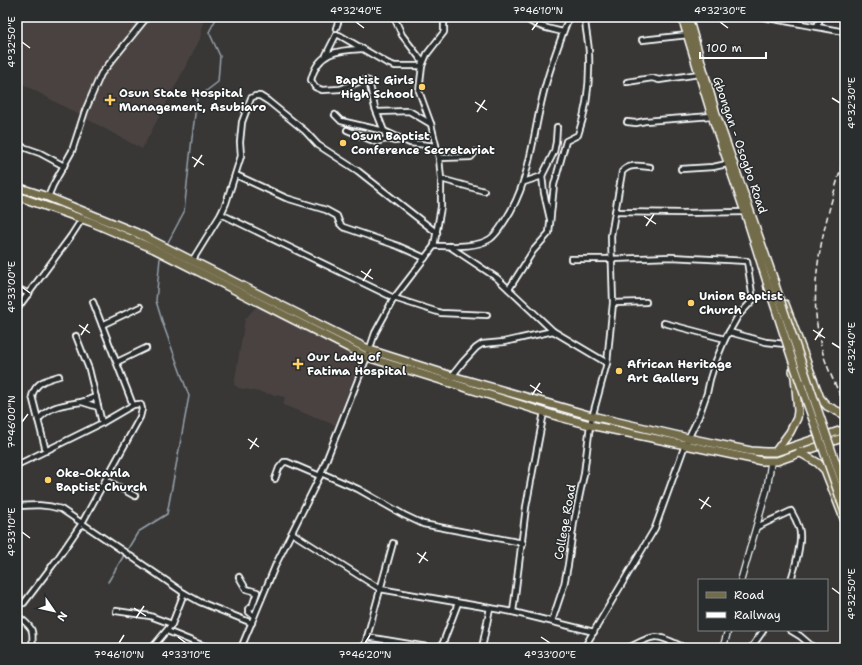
<svg xmlns="http://www.w3.org/2000/svg" width="862" height="665" font-family="'Shantell Sans',sans-serif">
<rect width="100%" height="100%" fill="#383736"/>
<filter id="ink" filterUnits="userSpaceOnUse"><feTurbulence type="fractalNoise" baseFrequency=".025" numOctaves="2"/><feDisplacementMap in="SourceGraphic" scale="8" xChannelSelector="R" yChannelSelector="G"/><feConvolveMatrix kernelMatrix="1 2 1 2 8 2 1 2 1" color-interpolation-filters="sRGB"/></filter>
<g filter="url(#ink)">
<g fill="#494340">
<path d="M17 17H204L200 39 142 149 17 81Z"/>
<path d="M257 306 358 356 360 361 358 367 335 425 283 405 285 397 239 388 234 385 245 319Z"/>
</g>
<g fill="none" stroke-linecap="round" stroke-linejoin="round">
<g stroke="#96a2ab" stroke-width="1.5">
<path d="M166 246 184 212 192 138 197 98 218 82 220 56 209 32 217 17"/>
<path d="M108 582 138 532 167 514 189 396 163 324 156 301 160 258 162 255"/>
</g>
<defs>
<g id="minor">
<path d="M525 17C533 26 551 29 563 32"/>
<path d="M763 17 845 32"/>
<path d="M817 26 821 17"/>
<path d="M336 28 340 17"/>
<path d="M642 40 688 35"/>
<path d="M362 49C337 50 318 52 311 80L315 87 322 90 340 89 364 80 369 81 375 108 384 131 410 143 436 146"/>
<path d="M326 55 336 35H339L387 63 395 66H422L427 54 444 32V17"/>
<path d="M627 82 652 78 659 80 699 74"/>
<path d="M377 112 409 111 431 124"/>
<path d="M335 115 341 121 384 131 387 139"/>
<path d="M627 122 636 123 645 121 712 116"/>
<path d="M347 130 376 142 387 139 394 141 402 140"/>
<path d="M17 145 40 153 64 166"/>
<path d="M439 158 471 157 475 152"/>
<path d="M681 169 713 167 727 164"/>
<path d="M236 175 286 198 326 210 337 216 340 224 343 227 398 246 425 258"/>
<path d="M441 179 484 191"/>
<path d="M524 182 542 176"/>
<path d="M48 197 53 185 72 151 85 111 101 74 147 17"/>
<path d="M615 212 682 213 745 212"/>
<path d="M221 214 394 298 441 313 487 315"/>
<path d="M550 219 544 193 542 176 554 152 556 142 557 127"/>
<path d="M434 246C450 246 476 248 490 239 496 235 500 228 504 222 530 184 532 139 543 95 549 69 559 43 569 17"/>
<path d="M449 246 497 278 553 331 607 363"/>
<path d="M571 259H611L671 257 747 261 753 300 738 316 725 339 715 363 710 379 707 393 699 416 685 445 655 528 584 648"/>
<path d="M192 261 221 214 226 203 241 156 240 142 242 122 251 98 255 96H260L268 101 305 131 318 145 358 171 437 233"/>
<path d="M17 288 29 294"/>
<path d="M509 289 533 251 549 233 554 185 566 141 578 135C587 109 590 82 589 54 589 42 585 30 585 17"/>
<path d="M93 302 133 405"/>
<path d="M613 303 646 302"/>
<path d="M17 309 71 236 82 219"/>
<path d="M664 323 725 339"/>
<path d="M102 325 140 307"/>
<path d="M729 332 766 342 785 344"/>
<path d="M76 336 89 369 102 423"/>
<path d="M117 362 146 348"/>
<path d="M452 376 463 362 476 348 482 344 504 342 553 331"/>
<path d="M82 402 98 407"/>
<path d="M38 420C50 405 64 405 81 402 86 401 91 398 96 397"/>
<path d="M46 451 32 396C36 382 45 380 59 376"/>
<path d="M17 465 102 423 133 405 139 404 141 405 142 409 140 417 82 523 58 558 24 603 17 605"/>
<path d="M321 473 358 489 404 515 423 524 523 543"/>
<path d="M275 479 279 468 284 462H287L320 476"/>
<path d="M106 480 135 496"/>
<path d="M17 506C33 505 45 504 61 509L129 555 184 593 200 602 252 623"/>
<path d="M757 527 791 511C794 516 797 522 799 528 803 539 795 568 791 580"/>
<path d="M292 533 380 589 513 612 594 632"/>
<path d="M239 577 246 589 257 592 252 607 248 609 249 612 254 616"/>
<path d="M116 611 150 616 172 624"/>
<path d="M513 612 526 507 544 412"/>
<path d="M17 615C32 628 34 627 32 648"/>
<path d="M552 621 564 585 568 565 574 522 584 474 590 425 607 363 613 303 611 236 622 172C629 163 640 166 650 167"/>
<path d="M790 630 800 636 814 648"/>
<path d="M167 631 209 648"/>
<path d="M367 637 433 648"/>
<path d="M152 648 172 624 184 593"/>
<path d="M241 648 276 564 320 476 367 357 375 333 394 298 434 246 441 207V179L439 158 431 124 419 91 422 66V61L402 35 394 17"/>
<path d="M364 648 393 543"/>
<path d="M441 648 458 603"/>
<path d="M482 648 490 608"/>
<path d="M628 648C636 644 646 638 655 637 663 636 678 645 685 648"/>
<path d="M751 648 763 631"/>
</g>
<g id="tertiary">
<path d="M741 580 767 489 771 462"/>
<path d="M723 648 728 630"/>
</g>
<g id="primary">
<path d="M682 17 712 116 745 212 767 282 768 288"/>
<path d="M688 17 716 114 775 283"/>
<path d="M17 187 48 197 137 233 370 350 452 376 592 416 688 438 751 451 766 452H776L845 429"/>
<path d="M17 196 91 222 154 249 367 357 560 417 590 425 762 461H777L845 437"/>
<path d="M785 304 820 398 827 406 845 415"/>
<path d="M776 451 790 432 797 418 798 411 795 377 793 371"/>
<path d="M799 452 818 463 825 470 845 521"/>
<path d="M845 460 844 469 845 476"/>
</g>
</defs>
<use href="#minor" stroke="#fff" stroke-width="8"/>
<use href="#tertiary" stroke="#fff" stroke-width="8"/>
<use href="#primary" stroke="#fff" stroke-width="10"/>
<use href="#minor" stroke="#2a2d2e" stroke-width="4.5"/>
<use href="#tertiary" stroke="#2a2d2e" stroke-width="5.5"/>
<use href="#primary" stroke="#736c4b" stroke-width="7"/>
<path stroke="#fff" stroke-width="1.5" stroke-dasharray="6 3" stroke-linecap="butt" d="M845 155C827 216 805 282 821 346 826 367 836 386 845 405"/>
<defs>
<g id="primary-bridge">
<path d="M773 279 845 490"/>
<path d="M767 282 792 359 845 512"/>
</g>
</defs>
<use href="#primary-bridge" stroke="#fff" stroke-width="10" stroke-linecap="butt"/>
<use href="#primary-bridge" stroke="#736c4b" stroke-width="7"/>
</g>
</g>
<path fill="none" stroke="#fff" stroke-width="1.5" d="M356 22 364 28M720 22 728 28M532 30 538 22M22 42 30 48M832 98 840 103M475 102 487 110M477 112 485 100M192 157 204 165M194 167 202 155M644 216 656 224M646 226 654 214M361 271 373 279M363 281 371 269M22 287 30 293M79 325 90 333M813 330 825 338M81 335 88 324M815 340 823 328M832 343 840 348M530 385 542 393M532 395 540 383M22 422 28 414M248 439 259 447M250 449 257 438M699 499 711 507M701 509 709 497M22 532 30 538M417 553 428 561M419 563 426 552M832 588 840 594M134 608 146 616M136 618 144 606M178 637 186 643M541 637 550 643M119 643 124 635M365 643 370 635"/>
<g fill="#ffd166" stroke="#2a2d2e" stroke-width="1.5">
<circle cx="422" cy="87" r="4"/>
<path d="M108 94h4v4h4v4h-4v4h-4v-4h-4v-4h4z"/>
<circle cx="343" cy="143" r="4"/>
<circle cx="691" cy="303" r="4"/>
<path d="M296 358h4v4h4v4h-4v4h-4v-4h-4v-4h4z"/>
<circle cx="619" cy="371" r="4"/>
<circle cx="48" cy="480" r="4"/>
</g>
<g text-anchor="middle" stroke-width="3" stroke-linejoin="round" paint-order="stroke">
<g font-size="12" font-weight="bold" fill="#fff" stroke="#2a2d2e" text-anchor="start">
<text x="414" y="84" text-anchor="end">Baptist Girls<tspan x="414" dy="14">High School</tspan></text>
<text x="119" y="97">Osun State Hospital<tspan x="119" dy="14">Management, Asubiaro</tspan></text>
<text x="351" y="140">Osun Baptist<tspan x="351" dy="14">Conference Secretariat</tspan></text>
<text x="699" y="300">Union Baptist<tspan x="699" dy="14">Church</tspan></text>
<text x="307" y="361">Our Lady of<tspan x="307" dy="14">Fatima Hospital</tspan></text>
<text x="627" y="368">African Heritage<tspan x="627" dy="14">Art Gallery</tspan></text>
<text x="56" y="477">Oke-Okanla<tspan x="56" dy="14">Baptist Church</tspan></text>
</g>
<g font-size="12" fill="#fff" stroke="#2a2d2e">
<text transform="translate(740 145) rotate(71)" y="4">Gbongan - Osogbo Road</text>
<text transform="translate(565 522) rotate(-80)" y="4">College Road</text>
</g>
</g>
<rect width="862" height="665" fill="none" stroke="#2a2d2e" stroke-width="44"/>
<rect x="698" y="579" width="130" height="52" fill="#2a2d2e" stroke="#7f8182"/>
<rect x="706" y="592" width="20" height="6" fill="#736c4b" stroke="#7f8182"/>
<text x="734" y="599" font-size="12" fill="#ffffff">Road</text>
<rect x="706" y="612" width="20" height="6" fill="#ffffff" stroke="#7f8182"/>
<text x="734" y="619" font-size="12" fill="#ffffff">Railway</text>
<g transform="translate(54 611) rotate(124)" stroke="#2a2d2e" stroke-width="3" paint-order="stroke">
<path d="M0-3L7 15L0 10L-7 15Z" fill="#ffffff"/>
<text y="-6" font-size="11" font-weight="bold" text-anchor="middle" fill="#ffffff">N</text>
</g>
<path d="M700 52v6h66v-6" fill="none" stroke="#ffffff" stroke-width="2"/>
<text x="706" y="52" font-size="12" fill="#ffffff" stroke="#2a2d2e" stroke-width="3" paint-order="stroke">100 m</text>
<rect x="22" y="22" width="818" height="621" fill="none" stroke="#fff" stroke-width="1.5"/>
<g font-size="10" text-anchor="middle" fill="#fff">
<text x="356" y="14">4°32'40"E</text>
<text x="538" y="14">7°46'10"N</text>
<text x="720" y="14">4°32'30"E</text>
<text transform="translate(11 42) rotate(-90)" y="4">4°32'50"E</text>
<text transform="translate(851 103) rotate(-90)" y="4">4°32'30"E</text>
<text transform="translate(11 287) rotate(-90)" y="4">4°33'00"E</text>
<text transform="translate(851 348) rotate(-90)" y="4">4°32'40"E</text>
<text transform="translate(11 422) rotate(-90)" y="4">7°46'00"N</text>
<text transform="translate(11 532) rotate(-90)" y="4">4°33'10"E</text>
<text transform="translate(851 594) rotate(-90)" y="4">4°32'50"E</text>
<text x="119" y="658">7°46'10"N</text>
<text x="186" y="658">4°33'10"E</text>
<text x="365" y="658">7°46'20"N</text>
<text x="550" y="658">4°33'00"E</text>
</g>
</svg>
